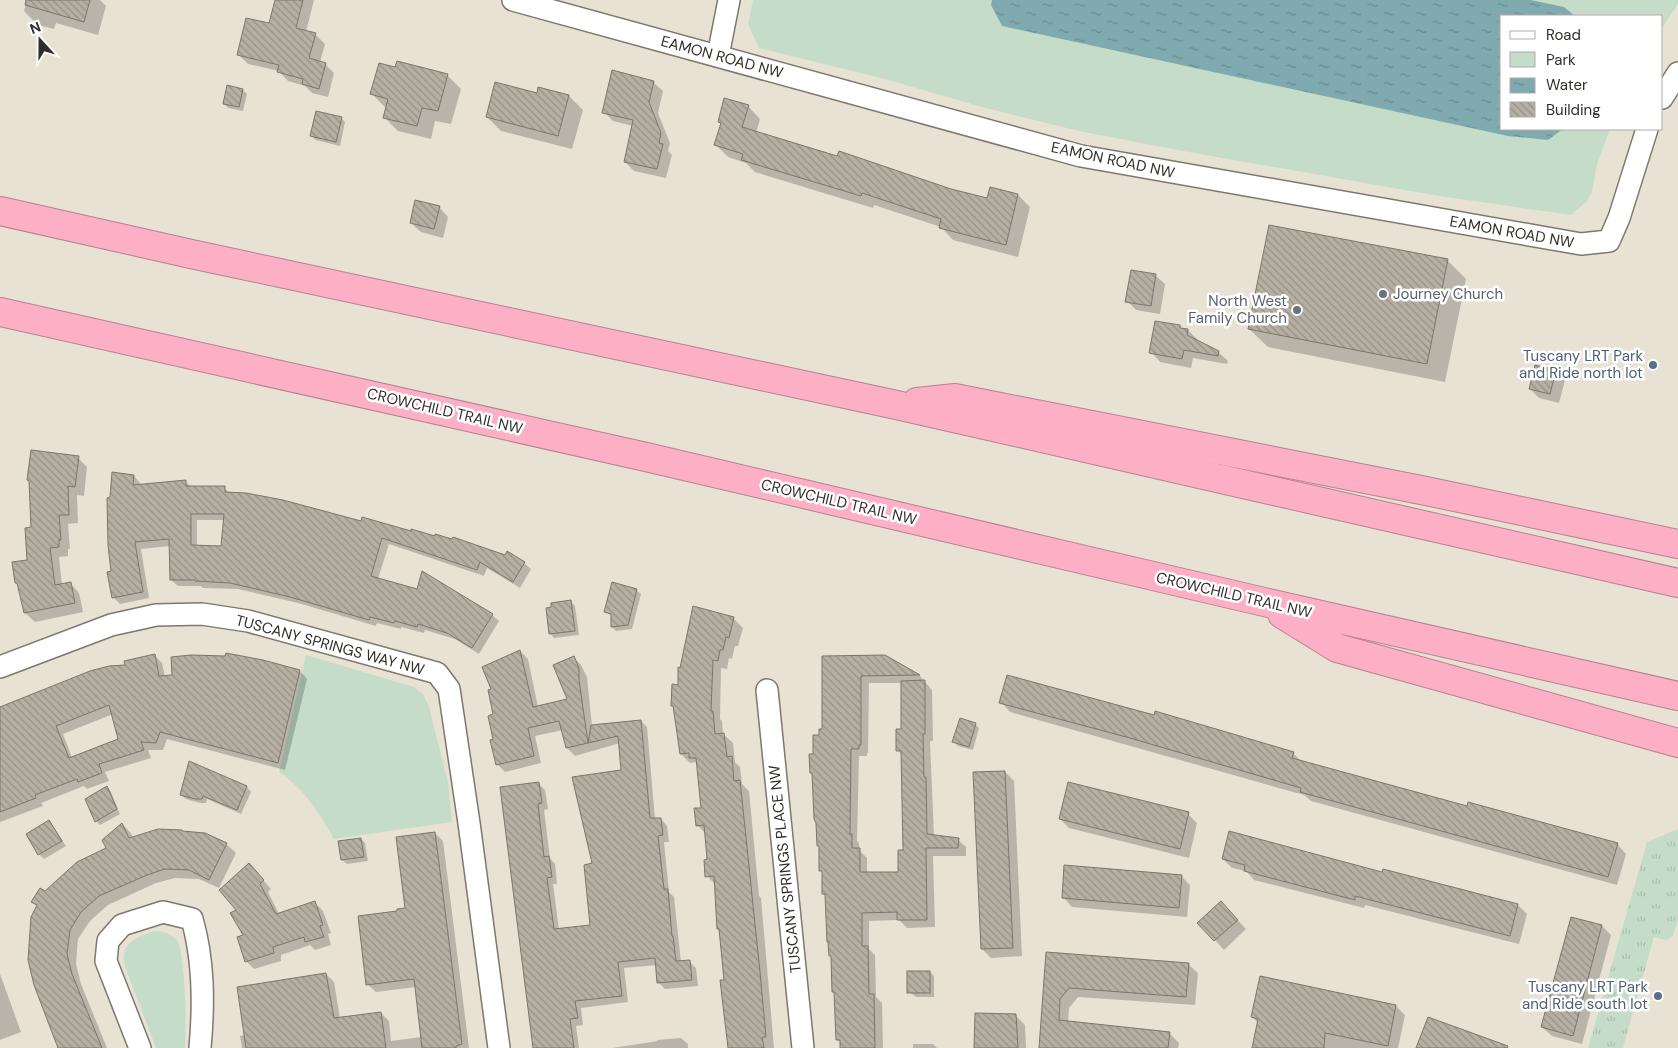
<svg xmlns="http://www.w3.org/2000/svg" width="1678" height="1048" font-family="'DM Sans',sans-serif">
<defs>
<pattern id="grass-tufts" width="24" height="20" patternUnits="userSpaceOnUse" patternTransform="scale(1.25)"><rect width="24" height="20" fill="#c5dcc8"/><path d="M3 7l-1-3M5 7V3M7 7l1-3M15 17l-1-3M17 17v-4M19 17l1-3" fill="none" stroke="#aabdac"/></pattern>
<pattern id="water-ripples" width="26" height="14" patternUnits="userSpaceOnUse" patternTransform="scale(1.25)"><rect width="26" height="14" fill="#7faaaf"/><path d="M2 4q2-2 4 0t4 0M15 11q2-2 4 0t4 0" fill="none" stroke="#698b8e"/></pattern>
<pattern id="building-back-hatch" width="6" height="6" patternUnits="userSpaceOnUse" patternTransform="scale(1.25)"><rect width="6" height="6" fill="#b6b0a4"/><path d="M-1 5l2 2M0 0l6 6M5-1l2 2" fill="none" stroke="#959086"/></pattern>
</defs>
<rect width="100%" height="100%" fill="#e8e2d5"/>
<path fill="url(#grass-tufts)" d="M1678 829V920L1673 936 1666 940 1654 937 1623 1048H1588L1647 842Z"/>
<g fill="#c5dcc8">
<path d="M753 0H1678V4L1662 28V16H1502V129H1610L1597 164 1592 192 1587 201 1571 215 1439 196 1183 151 1079 131 982 107 885 79 759 48 748 24Z"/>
<path d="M306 655 414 687 423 694 429 707 448 782 452 822 334 839C318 811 306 791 279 772Z"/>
<path d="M154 931C164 931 173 934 178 942 181 948 181 955 182 961 186 990 186 1019 185 1048H156L124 964C122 941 136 938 154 931Z"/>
</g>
<path fill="url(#water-ripples)" d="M992 0H1531L1564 7 1575 16H1502V129H1563L1548 140 1508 136 1002 26 991 5Z"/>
<g fill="#0003" fill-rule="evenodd">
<path d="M27 0H100L106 6 98 35 56 23 54 29 38 25 24 11Z"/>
<path d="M276 0H314L306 32 315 34 325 44 320 62 325 64 334 73 328 97 312 93 305 86 288 81 279 71 248 64 239 55 270 24Z"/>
<path d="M447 75 461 89 451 124 435 121 431 139 398 131 384 117 386 108 372 94Z"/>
<path d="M653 82 663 91 658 113 670 143 668 151 672 155 666 178 634 171 625 162 633 126 613 121 604 112Z"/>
<path d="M243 90 247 94 243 111 228 108 224 103Z"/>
<path d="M538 95 569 96 583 110 572 149 501 131 487 117Z"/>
<path d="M748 106 760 119 756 133 951 190 988 200 1018 195 1030 207 1018 257 953 240 941 227 874 205 873 208 755 172 746 163 728 157 716 145 722 125 719 122Z"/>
<path d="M341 118 345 122 340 146 316 140 311 136Z"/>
<path d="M439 207 448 217 443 238 421 232 411 223Z"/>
<path d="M1447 260 1466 279 1445 382 1268 347 1249 329Z"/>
<path d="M1155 275 1165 284 1160 314 1136 310 1127 301Z"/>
<path d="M1180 326 1183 329 1188 330 1197 339 1196 341 1218 352 1228 361 1227 364 1193 358 1191 368 1160 362 1151 352Z"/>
<path d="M1555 371 1565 380 1559 403 1539 398 1530 389Z"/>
<path d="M78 458 87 467 84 496 77 495 78 523 68 524 70 549H68V556L59 557 62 585 70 583 79 593 83 612 35 622 25 613 19 586 16 583 28 561 32 529Z"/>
<path d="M134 476 140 483V485L185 481 192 488H224L230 493 362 522 524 563 531 569 520 588 487 568 484 576 389 544 378 579 492 615 499 621 479 654 455 639 425 630 424 633 401 627V629L377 623 376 626 298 603 238 589 203 588 201 586H178L171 580 170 546 141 549 149 598 120 604 113 597 112 572ZM197 520H225L223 548 197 547Z"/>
<path d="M636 590 641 594 632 629 616 631 612 627V616L606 612Z"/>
<path d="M571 602 575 606 579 635 554 638 550 633 553 608Z"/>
<path d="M694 607 734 619 743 628 738 646H735L732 659 729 658 727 669 721 668 720 719 722 721 723 734 733 743 735 762 740 767 742 784 749 791 759 896 761 898 774 1048H729L721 931 716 885 707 876 708 860 706 834 697 825 702 809 698 765 695 762 690 763 681 754 675 708 672 706 679 686Z"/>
<path d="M520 651 528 659 538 707 569 700 573 657 581 665 587 677 592 726 641 721 647 727 655 819H661L667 826 669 842H664L669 892 674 897 681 962 689 961 696 968 698 986 665 989 658 982 657 965 624 968 628 1002 581 1008 583 1025 576 1026 579 1048H535L512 880 538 783 545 790 548 809 544 810 550 858 555 864 557 884H553L559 930 592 926 594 864 622 771 620 743 575 756 567 748 563 730 535 736 541 763 505 772 497 764 494 740 493 690Z"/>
<path d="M154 655 162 663 165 677 262 662 300 671 307 679 285 770 167 739 163 750H148L151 758 105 772 109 781 87 789 84 786 41 803 43 806 0 822V708ZM113 714 120 739 72 758 63 734Z"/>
<path d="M884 656 920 676 932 690 933 741H930L934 836 958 840 966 847V856H933L935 927 907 928 899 920 869 921V949L875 955 876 997 882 1003 883 1048H841V1043L837 1039 836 994 833 991V958L830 955 826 896 823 894V873L821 870 820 848 818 845 813 775 811 773 814 755 823 730V657ZM869 683H902V730L898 750 903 756 904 851 900 873H867V858L859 850V843L857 841 859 756H867V753H868Z"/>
<path d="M1001 702 1293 753 1302 762 1468 807 1617 844 1626 854 1617 885 1311 801 1304 795 1010 712Z"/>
<path d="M975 724 979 728 973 750 958 746 954 742Z"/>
<path d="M190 762 247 787 251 792 241 814 207 799 206 803H200L186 799 181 795Z"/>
<path d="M1005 772 1014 781 1022 956 991 958 982 949Z"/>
<path d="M107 787 111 792 120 814 100 825 96 821Z"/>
<path d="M1188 814 1197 823 1189 858 1069 828 1060 819Z"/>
<path d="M49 821 53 826 66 846 44 859 39 854 28 834Z"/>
<path d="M122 824 131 833 133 838 205 834 226 844 236 853 219 888 199 879 175 878 156 883 108 905 90 921 78 939 76 964 81 984 107 1048H59L38 907 33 902 107 849Z"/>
<path d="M435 833 443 841 469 1048H242L240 1036 245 1035 326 974 334 982 340 1018 381 1013 389 1021 391 1041 422 1037 416 987 376 992 367 984 398 912 407 909Z"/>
<path d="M361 839 365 843 368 861 347 864 342 860 340 842Z"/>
<path d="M1223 859 1383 873 1518 905 1527 914 1519 944 1365 905 1364 908 1254 880 1246 871 1232 868Z"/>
<path d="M257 873 271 889 268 892 279 914 315 903 323 911 331 933 328 934 331 945 315 950 310 945 281 955V961L254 969 246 961 244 936 238 910Z"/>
<path d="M1181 876 1190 885 1187 917 1072 907 1063 897Z"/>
<path d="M1230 912 1246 929 1224 950 1215 940Z"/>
<path d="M1572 918 1602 926 1611 935 1582 1044 1552 1036 1542 1027Z"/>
<path d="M1047 954 1188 964 1198 973 1195 1005 1078 997 1069 1008 1068 1022 1169 1033 1179 1043 1178 1048H1040Z"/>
<path d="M930 972 934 976V997H916L911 993Z"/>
<path d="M0 974 21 1032 0 1040Z"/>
<path d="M1396 1006 1405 1015 1398 1048H1253L1258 1023 1252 1017Z"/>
<path d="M1016 1016 1025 1025 1026 1048H975Z"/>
<path d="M681 1038 688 1044V1048H612L658 1041 657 1040Z"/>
<path d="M913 1044H933L937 1048H913Z"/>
</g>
<g fill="url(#building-back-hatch)" stroke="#7b766a" fill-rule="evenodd">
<path d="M26 0H90L84 22 25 5Z"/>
<path d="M275 0H303L296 28 316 33 309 58 326 63 319 89 302 84 303 79 277 72 279 65 237 55 246 18 269 23Z"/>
<path d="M397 61 448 74 438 111 422 108 417 126 383 118 388 99 370 94 379 63 395 67Z"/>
<path d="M612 70 654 81 649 102 661 133 659 143 663 144 657 169 624 162 633 120 602 113Z"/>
<path d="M495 82 537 93 538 87 569 95 558 136 486 117Z"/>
<path d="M227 85 243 89 239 107 223 104Z"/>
<path d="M724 98 749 105 742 127 837 156 839 151 951 189 987 198 990 187 1018 194 1006 245 939 228 941 219 862 193 861 196 741 160 743 154 714 145 721 123 718 122Z"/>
<path d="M316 111 342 117 336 142 310 136Z"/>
<path d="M415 200 440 206 434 229 410 223Z"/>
<path d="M1269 225 1448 259 1427 364 1248 329Z"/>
<path d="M1131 270 1156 274 1151 306 1125 302Z"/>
<path d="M1155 321 1180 325V328L1188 329 1187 335 1219 351 1218 356 1184 350 1182 359 1149 353Z"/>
<path d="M1535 365 1556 370 1550 394 1529 389Z"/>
<path d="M31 450 79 456 75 487 68 486 69 515H59L61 540H59V547L50 548 55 585 71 582 75 603 24 613 17 583H15L12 562 27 560 25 528 31 527 29 481 27 480Z"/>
<path d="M112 472 134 475 133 485 186 480V486H225V492L246 493 283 500 361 521 362 517 411 531V529L435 536V534L452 539 453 537 505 555 507 551 525 562 513 582 480 562 477 570 382 538 371 576 417 589 422 571 493 614 472 648 447 633 418 624 417 627 395 621 394 623 370 617 369 620 290 597 230 583 195 581V580H170L169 539 135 542 143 592 112 598 107 572 111 571 108 545 107 498 110 497ZM191 514H224L221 546 191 545Z"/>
<path d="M612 582 637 589 628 625 611 627V614L604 612Z"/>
<path d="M571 600 575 631 549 634 546 608 551 607V603Z"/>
<path d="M693 606 734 617 729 638 726 637 723 650H720L718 661 713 660 711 711H713L715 734 724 733 727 757 732 756 734 781 740 780 760 972 766 1037H762L764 1048H728L720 980H724L719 929H717L714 876 705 877 704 860 707 859 704 825 696 826 694 808H701L696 758H689V753L680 754 673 706H671L672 684 678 685V667L680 668Z"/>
<path d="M520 650 533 707 567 699 553 665 574 656 579 668V680L588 743 566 748 559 721 528 728 534 756 496 765 490 740 493 739 488 716 493 714 488 690 491 689 482 667Z"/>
<path d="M226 653 263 660 300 670 278 763 160 732 156 743 141 742 144 750 99 764 102 773 78 782 77 779 35 795 36 798 0 812V707L90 671 109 666 125 665 124 661 155 654 159 676 172 675 171 657 191 655 225 656ZM109 705 118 739 69 758 56 726Z"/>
<path d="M885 655 920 675 861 676V745H859V749H851L850 834H852V848H860V872H898V850H903L901 751H896V729H901V681L925 680V734H923L924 777H926L927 834 959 838 958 848H926L927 920H897V912L862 913V946H868L869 994H874L875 1048H840V1040H836L834 992H832L831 956H829L828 942H827L825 894H822V871H819V846H817L816 823 814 819 812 773H810L809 754H813V735H819V729H822V656Z"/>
<path d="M1007 675 1154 715 1155 711 1294 752 1292 758 1467 806 1468 802 1618 843 1608 877 1300 792 1301 788 1130 738 999 703Z"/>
<path d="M960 718 976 723 969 747 952 742Z"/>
<path d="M641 720 650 818H661L663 835 658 836 664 889H668L672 936H673L676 961 690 960 692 980 657 983 655 958 618 962 622 996 575 1001 578 1018 570 1019 574 1048H533L500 787 539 782 542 803 538 804 544 857 549 856 552 877 547 878 554 929 590 925 584 865 592 863 572 777 621 770 618 736 588 743 591 725Z"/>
<path d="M189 761 247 786 237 810 203 796 202 799H195L180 795Z"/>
<path d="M1005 771 1013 948 981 949 973 772Z"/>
<path d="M1068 782 1189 812 1180 849 1059 819Z"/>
<path d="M107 786 117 809 95 822 85 799Z"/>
<path d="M49 820 62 841 38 855 26 834Z"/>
<path d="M122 823 129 838 158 829 182 830V831L205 833 227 843 209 880 189 870 165 869 147 875 108 892 99 896 81 912 70 930 67 954 72 974 102 1048H58L34 985 28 960 31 917 37 905 31 902 40 888 45 891 77 862 106 848 102 840Z"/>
<path d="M1229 831 1382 872 1383 869 1518 904 1510 936 1355 896V900L1244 871 1245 865 1222 859Z"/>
<path d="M435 832 462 1044 456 1046V1048H422L414 979 366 985 358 916 397 911V909L405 908 396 837Z"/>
<path d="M361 838 364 857 341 860 338 841Z"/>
<path d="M249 863 264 880 260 884 276 914 315 901 323 925 320 926 324 937 305 942 304 937 273 947 274 953 245 962 237 937 243 935 230 913 236 910 219 890Z"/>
<path d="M1064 865 1182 875 1179 908 1062 898Z"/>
<path d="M1221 901 1238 920 1214 941 1197 923Z"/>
<path d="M1571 917 1602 925 1573 1036 1541 1027Z"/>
<path d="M1046 952 1189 963 1186 997 1069 988 1060 999 1059 1020 1170 1032 1168 1048H1039Z"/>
<rect x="907" y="971" width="23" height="22"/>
<path d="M326 973 334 1018 381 1012 386 1048H246L237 987Z"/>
<path d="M1260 976 1396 1005 1388 1046 1325 1033 1324 1048H1252L1258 1019 1251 1017Z"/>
<path d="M975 1013 1016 1014 1018 1048H974Z"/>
<path d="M1428 1017 1508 1046 1507 1048H1416Z"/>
</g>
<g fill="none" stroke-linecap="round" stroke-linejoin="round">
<defs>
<g id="minor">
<path d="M513 0 1081 156 1581 244 1609 241 1619 218 1647 129"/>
<path d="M718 56 729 0"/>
<path d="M1662 98 1678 73"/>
<path d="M0 667 111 625 156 615 202 614 248 621 437 673 449 689 469 823 499 1048"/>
<path d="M767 690 803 1048"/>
<path d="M140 1048 106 961 108 941 122 925 163 912 192 919C204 961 204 1004 200 1048"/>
</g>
<g id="highway">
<path d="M0 211 191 254 892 404 1678 583"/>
<path d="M0 312 646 457 1264 602 1678 696"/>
<path d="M917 402 955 398 1426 491 1678 544"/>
<path d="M1282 614 1337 648 1678 743"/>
</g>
</defs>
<use href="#minor" stroke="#7e786c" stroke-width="24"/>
<use href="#highway" stroke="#b5828e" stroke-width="30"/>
<use href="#minor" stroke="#fff" stroke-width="21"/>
<use href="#highway" stroke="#fcafc5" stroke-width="28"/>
</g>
<g fill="#6b7280" stroke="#fff" stroke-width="2">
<circle cx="1383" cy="294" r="5"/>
<circle cx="1297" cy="310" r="5"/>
</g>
<g fill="#5c6f8a" stroke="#fff" stroke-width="2">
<circle cx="1653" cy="365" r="5"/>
<circle cx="1658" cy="996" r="5"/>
</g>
<g text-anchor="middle" stroke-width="5" stroke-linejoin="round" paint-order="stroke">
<g font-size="15" fill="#312e29" stroke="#fff">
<text transform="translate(722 57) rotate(15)" y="5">EAMON ROAD NW</text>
<text transform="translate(1113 160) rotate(12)" y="5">EAMON ROAD NW</text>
<text transform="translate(1512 232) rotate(10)" y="5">EAMON ROAD NW</text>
<text transform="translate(445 411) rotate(13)" y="5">CROWCHILD TRAIL NW</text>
<text transform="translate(839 502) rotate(13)" y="5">CROWCHILD TRAIL NW</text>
<text transform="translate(1234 595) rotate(13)" y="5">CROWCHILD TRAIL NW</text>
<text transform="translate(330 645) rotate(15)" y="5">TUSCANY SPRINGS WAY NW</text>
<text transform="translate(785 869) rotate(-96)" y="5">TUSCANY SPRINGS PLACE NW</text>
</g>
<g font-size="15" fill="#5b616d" stroke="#fff" text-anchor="start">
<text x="1393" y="299">Journey Church</text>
<text x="1287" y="306" text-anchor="end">North West<tspan x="1287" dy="17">Family Church</tspan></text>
</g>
<g font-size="15" fill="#4e5e75" stroke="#fff" text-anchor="end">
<text x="1643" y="361">Tuscany LRT Park<tspan x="1643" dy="17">and Ride north lot</tspan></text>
<text x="1648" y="992">Tuscany LRT Park<tspan x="1648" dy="17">and Ride south lot</tspan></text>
</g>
</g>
<rect x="1500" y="15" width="162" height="115" fill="#ffffff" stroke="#adaba9"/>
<rect x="1510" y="31" width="25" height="8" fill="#ffffff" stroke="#adaba9"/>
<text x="1546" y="40" font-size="15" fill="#312e29">Road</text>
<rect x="1510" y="52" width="25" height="15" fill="#c5dcc8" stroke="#adaba9"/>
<text x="1546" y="65" font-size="15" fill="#312e29">Park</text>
<rect x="1510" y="78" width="25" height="15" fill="url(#water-ripples)" stroke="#adaba9"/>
<text x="1546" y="90" font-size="15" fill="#312e29">Water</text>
<rect x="1510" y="102" width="25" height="15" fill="url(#building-back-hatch)" stroke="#adaba9"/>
<text x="1546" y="115" font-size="15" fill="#312e29">Building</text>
<g transform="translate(40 40) rotate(339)" stroke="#ffffff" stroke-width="4" paint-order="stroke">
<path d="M0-4L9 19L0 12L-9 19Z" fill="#312e29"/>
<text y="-8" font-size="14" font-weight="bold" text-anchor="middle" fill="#312e29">N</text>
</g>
</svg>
